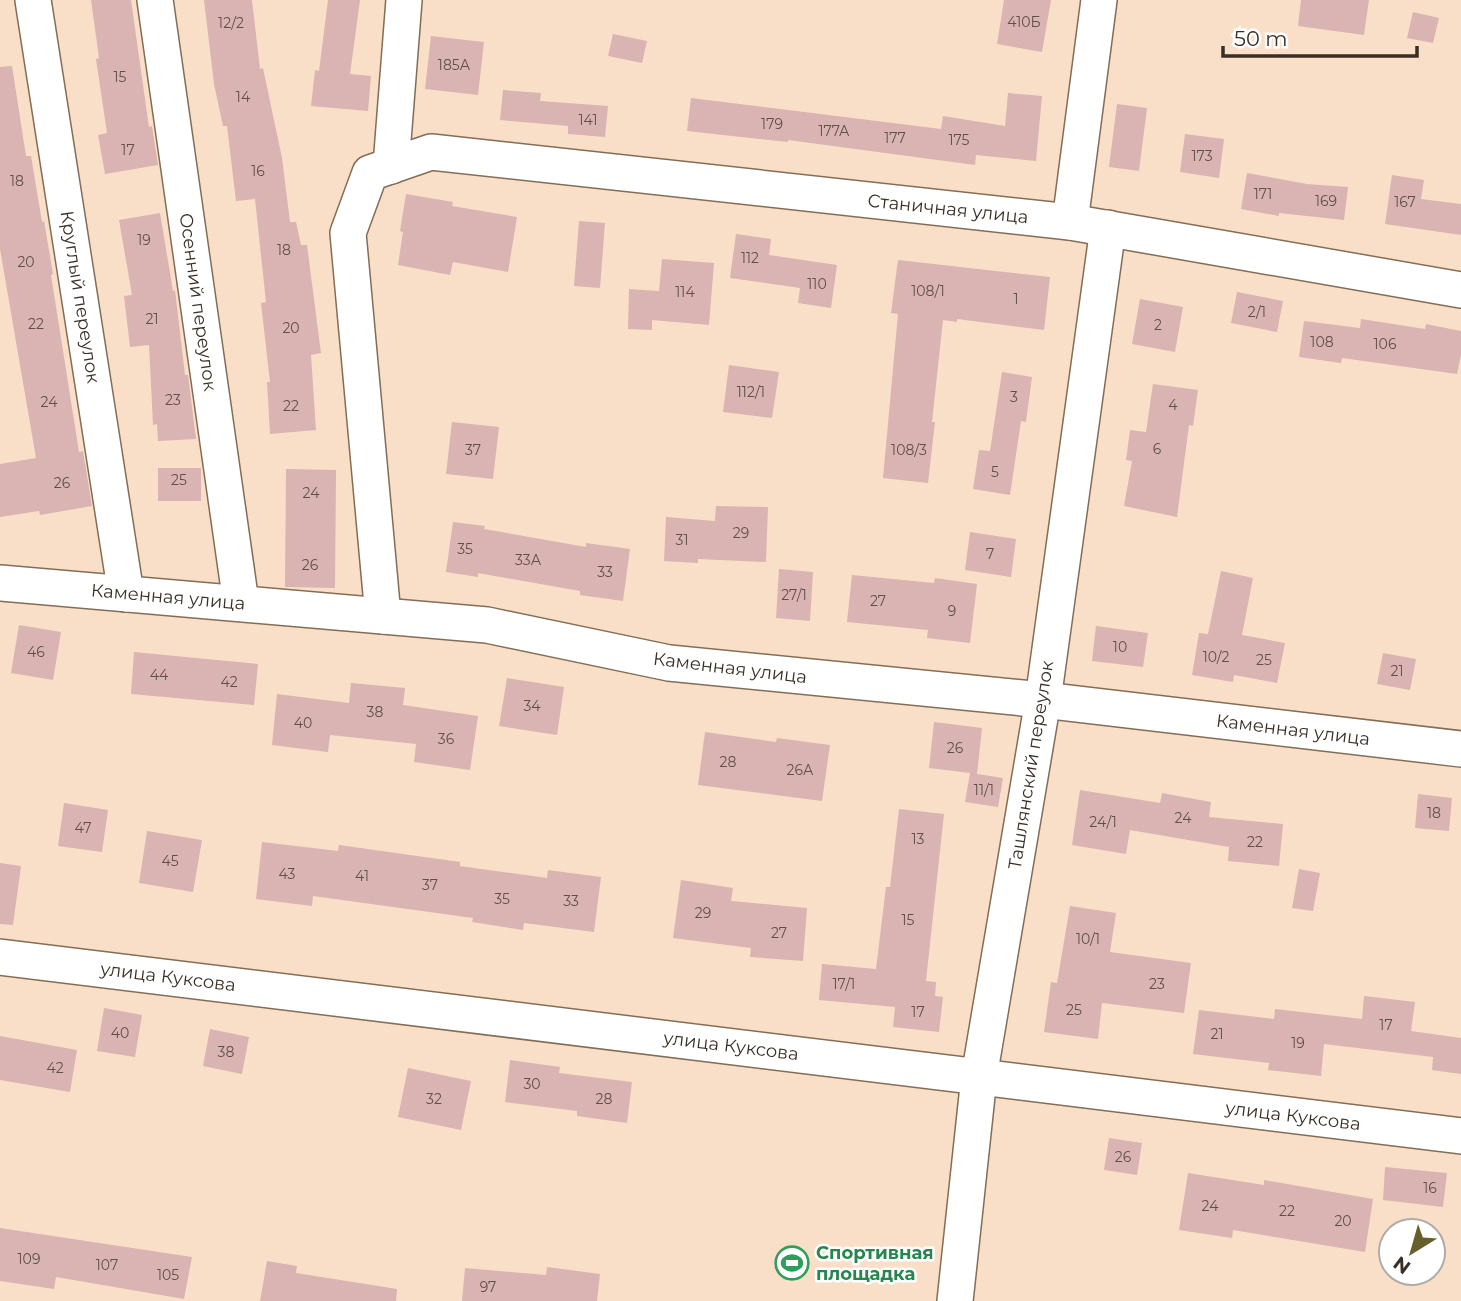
<svg xmlns="http://www.w3.org/2000/svg" width="1461" height="1301" font-family="Montserrat,sans-serif">
<rect width="100%" height="100%" fill="#f9dfc7"/>
<g fill="#d9b4b2">
<path d="M91 0H131L149 127 152 126 158 165 105 174 98 135 107 133 96 59 99 58Z"/>
<path d="M204 0H252L260 69 263 68 282 158 290 222H296L301 245H307L321 353 311 355 316 430 270 434 267 382H270L261 303 266 302 255 199 236 201 227 126H223L214 84Z"/>
<path d="M328 0H360L350 74 371 76 368 111 311 106 315 70 319 71Z"/>
<path d="M1004 0H1051L1042 52 997 44Z"/>
<path d="M1301 0H1369L1364 35 1298 26Z"/>
<path d="M1413 12 1439 18 1433 43 1407 38Z"/>
<path d="M613 34 647 41 642 63 608 56Z"/>
<path d="M431 36 484 42 478 95 425 89Z"/>
<path d="M12 66 26 156H31L42 222 44 221 53 274 51 275 79 452 83 451 92 506 40 515 39 511 0 517V464L36 458 0 249V67Z"/>
<path d="M503 90 541 93 540 101 608 106 605 137 568 134V126L500 120Z"/>
<path d="M1008 93 1042 96 1036 161 976 155 975 165 788 140V142L687 131 691 98 941 129 943 116 1005 126Z"/>
<path d="M1117 104 1147 108 1139 171 1109 167Z"/>
<path d="M1185 134 1224 139 1219 178 1180 172Z"/>
<path d="M1247 173 1307 184 1348 187 1344 220 1279 213V216L1241 209Z"/>
<path d="M1392 175 1424 180 1421 199 1461 204V235L1385 224Z"/>
<path d="M406 194 453 202 452 206 517 217 508 272 453 262 450 275 398 265 403 232 400 231Z"/>
<path d="M160 213 173 291 175 290 185 375H188L196 439 158 441 157 424 153 425 149 345 130 347 124 296 132 295 119 220Z"/>
<path d="M579 221 605 223 600 288 574 286Z"/>
<path d="M736 234 771 239 769 255 837 265 831 308 798 303 800 288 730 278Z"/>
<path d="M662 259 714 263 709 325 652 320V330L628 329 629 289 659 291Z"/>
<path d="M898 260 1050 277 1044 330 957 319V322L943 320 932 422H935L928 483 883 478 898 314 891 313Z"/>
<path d="M1237 292 1283 301 1277 332 1231 323Z"/>
<path d="M1140 299 1183 307 1175 352 1132 344Z"/>
<path d="M1361 319 1425 329 1426 324 1461 331V355L1457 374 1342 358 1341 363 1299 357 1304 321 1360 328Z"/>
<path d="M729 365 779 372 772 418 723 412Z"/>
<path d="M1002 372 1032 377 1026 422 1021 421 1010 495 973 489 979 450 990 451Z"/>
<path d="M1153 384 1198 390 1193 426 1189 425 1177 517 1124 506 1132 461 1126 460 1130 430 1146 432Z"/>
<path d="M452 422 499 427 493 479 446 474Z"/>
<rect x="158" y="468" width="43" height="33"/>
<path d="M286 469 336 470 335 588 285 587Z"/>
<path d="M716 506 768 507 766 562 698 559V563L664 561 666 517 715 521Z"/>
<path d="M453 522 485 526 484 529 586 547V543L630 549 623 601 580 595V591L478 573V577L446 572Z"/>
<path d="M970 532 1016 539 1011 577 965 570Z"/>
<path d="M779 569 813 572 810 621 776 618Z"/>
<path d="M1221 571 1253 578 1242 635 1285 643 1277 683 1234 675 1233 682 1192 675 1199 633 1208 634Z"/>
<path d="M852 575 934 583 935 578 977 584 970 643 927 638 928 630 847 622Z"/>
<path d="M19 625 61 632 53 680 11 673Z"/>
<path d="M1096 626 1148 633 1143 667 1092 661Z"/>
<path d="M134 652 258 664 254 705 131 694Z"/>
<path d="M1383 653 1416 659 1410 690 1377 684Z"/>
<path d="M507 678 564 687 557 735 499 726Z"/>
<path d="M351 683 405 688 403 705 478 716 470 770 414 762 416 744 330 735 328 752 272 745 277 694 349 703Z"/>
<path d="M934 722 982 728 977 774 971 773 1003 778 998 807 965 802 970 773 929 768Z"/>
<path d="M705 732 776 742 777 738 830 745 822 801 698 785Z"/>
<path d="M1080 790 1160 803 1162 793 1211 802 1209 817 1283 824 1279 866 1228 861 1229 847 1130 830 1126 854 1072 845Z"/>
<path d="M1418 794 1452 798 1449 831 1415 828Z"/>
<path d="M64 803 108 810 102 852 58 846Z"/>
<path d="M899 809 944 814 926 981 936 982 935 996 943 997 939 1032 893 1027 895 1007 819 1000 822 964 876 969 886 887H890Z"/>
<path d="M147 831 202 840 193 892 139 883Z"/>
<path d="M262 842 338 851 339 845 460 862V866L547 878 548 870 601 877 594 932 524 923 523 930 472 922 473 918 313 896 312 906 256 899Z"/>
<path d="M0 863 21 866 13 925 0 924Z"/>
<path d="M1299 869 1320 873 1313 911 1292 908Z"/>
<path d="M681 880 733 888 731 901 807 908 803 961 750 957 751 948 673 938Z"/>
<path d="M1070 906 1116 913 1110 952 1191 963 1184 1013 1102 1003 1098 1039 1044 1032 1051 982 1057 983Z"/>
<path d="M1364 996 1415 1002 1411 1031 1461 1038V1074L1432 1070 1433 1057 1324 1044 1321 1076 1268 1070 1269 1063 1193 1054 1199 1010 1274 1019 1275 1009 1362 1019Z"/>
<path d="M104 1008 142 1015 135 1057 97 1051Z"/>
<path d="M210 1029 249 1037 242 1074 203 1066Z"/>
<path d="M0 1036 77 1050 70 1092 0 1080Z"/>
<path d="M510 1060 560 1067 559 1073 632 1082 627 1123 577 1116V1111L505 1102Z"/>
<path d="M408 1068 471 1081 461 1130 398 1117Z"/>
<path d="M1109 1138 1142 1143 1137 1175 1104 1170Z"/>
<path d="M1385 1167 1447 1173 1443 1207 1383 1200Z"/>
<path d="M1188 1173 1264 1185V1180L1373 1199 1365 1252 1233 1230 1232 1238 1179 1230Z"/>
<path d="M0 1228 192 1257 184 1299 56 1277 54 1289 0 1281Z"/>
<path d="M267 1261 297 1266 296 1273 397 1289 396 1301H260Z"/>
<path d="M547 1267 600 1274 597 1301H462L465 1268 546 1275Z"/>
</g>
<g fill="none" stroke-linecap="round" stroke-linejoin="round">
<defs>
<g id="minor">
<path d="M33 0 126 594"/>
<path d="M155 0 241 603"/>
<path d="M391 166 404 0"/>
<path d="M1070 222 1099 0"/>
<path d="M0 583 487 625 669 663 1043 700 1461 749"/>
<path d="M383 616 348 233 370 173 431 152 1070 222 1461 290"/>
<path d="M0 957 1461 1136"/>
<path d="M955 1301 979 1077 1043 700 1108 228"/>
</g>
</defs>
<use href="#minor" stroke="#836d57" stroke-width="38"/>
<use href="#minor" stroke="#fff" stroke-width="35"/>
</g>
<defs>
<symbol id="stadium-ring" viewBox="-11 -11 22 22"><circle r="9.5" fill="#fff" stroke="#2e9e5b" stroke-width="1.5"/><path d="M0-5a6.5 5 0 1 0 0 10a6.5 5 0 1 0 0-10ZM-3.5-1.8h7v3.6h-7Z" fill="#2e9e5b"/></symbol>
</defs>
<g fill-rule="evenodd">
<use href="#stadium-ring" x="773" y="1244" width="38" height="38"/>
</g>
<g text-anchor="middle" stroke-width="5" stroke-linejoin="round" paint-order="stroke">
<g font-size="14" fill="#615049">
<text x="1024" y="27">410Б</text>
<text x="231" y="28">12/2</text>
<text x="454" y="70">185А</text>
<text x="120" y="82">15</text>
<text x="243" y="102">14</text>
<text x="588" y="125">141</text>
<text x="772" y="129">179</text>
<text x="834" y="136">177А</text>
<text x="895" y="143">177</text>
<text x="959" y="145">175</text>
<text x="128" y="155">17</text>
<text x="1202" y="161">173</text>
<text x="258" y="176">16</text>
<text x="17" y="186">18</text>
<text x="1263" y="199">171</text>
<text x="1326" y="206">169</text>
<text x="1405" y="207">167</text>
<text x="144" y="245">19</text>
<text x="284" y="255">18</text>
<text x="750" y="263">112</text>
<text x="26" y="267">20</text>
<text x="817" y="289">110</text>
<text x="928" y="296">108/1</text>
<text x="685" y="297">114</text>
<text x="1016" y="304">1</text>
<text x="1257" y="317">2/1</text>
<text x="152" y="324">21</text>
<text x="36" y="329">22</text>
<text x="1158" y="330">2</text>
<text x="291" y="333">20</text>
<text x="1322" y="347">108</text>
<text x="1385" y="349">106</text>
<text x="751" y="397">112/1</text>
<text x="1014" y="402">3</text>
<text x="173" y="405">23</text>
<text x="49" y="407">24</text>
<text x="1173" y="410">4</text>
<text x="291" y="411">22</text>
<text x="1157" y="454">6</text>
<text x="473" y="455">37</text>
<text x="909" y="455">108/3</text>
<text x="995" y="477">5</text>
<text x="179" y="485">25</text>
<text x="62" y="488">26</text>
<text x="311" y="498">24</text>
<text x="741" y="538">29</text>
<text x="682" y="545">31</text>
<text x="465" y="554">35</text>
<text x="990" y="559">7</text>
<text x="528" y="565">33А</text>
<text x="310" y="570">26</text>
<text x="605" y="577">33</text>
<text x="794" y="600">27/1</text>
<text x="878" y="606">27</text>
<text x="952" y="616">9</text>
<text x="1120" y="652">10</text>
<text x="36" y="657">46</text>
<text x="1216" y="662">10/2</text>
<text x="1264" y="665">25</text>
<text x="1397" y="676">21</text>
<text x="159" y="680">44</text>
<text x="229" y="687">42</text>
<text x="532" y="711">34</text>
<text x="375" y="717">38</text>
<text x="303" y="728">40</text>
<text x="446" y="744">36</text>
<text x="955" y="753">26</text>
<text x="728" y="767">28</text>
<text x="800" y="775">26А</text>
<text x="984" y="795">11/1</text>
<text x="1434" y="818">18</text>
<text x="1183" y="823">24</text>
<text x="1103" y="827">24/1</text>
<text x="83" y="833">47</text>
<text x="918" y="844">13</text>
<text x="1255" y="847">22</text>
<text x="170" y="866">45</text>
<text x="287" y="879">43</text>
<text x="362" y="881">41</text>
<text x="430" y="890">37</text>
<text x="502" y="904">35</text>
<text x="571" y="906">33</text>
<text x="703" y="918">29</text>
<text x="908" y="925">15</text>
<text x="779" y="938">27</text>
<text x="1088" y="944">10/1</text>
<text x="844" y="989">17/1</text>
<text x="1157" y="989">23</text>
<text x="1074" y="1015">25</text>
<text x="918" y="1017">17</text>
<text x="1386" y="1030">17</text>
<text x="120" y="1038">40</text>
<text x="1217" y="1039">21</text>
<text x="1298" y="1048">19</text>
<text x="226" y="1057">38</text>
<text x="55" y="1073">42</text>
<text x="532" y="1089">30</text>
<text x="434" y="1104">32</text>
<text x="604" y="1104">28</text>
<text x="1123" y="1162">26</text>
<text x="1430" y="1193">16</text>
<text x="1210" y="1211">24</text>
<text x="1287" y="1216">22</text>
<text x="1343" y="1226">20</text>
<text x="29" y="1264">109</text>
<text x="107" y="1270">107</text>
<text x="168" y="1280">105</text>
<text x="488" y="1292">97</text>
</g>
<g font-size="18" fill="#392f26" stroke="#fff">
<text transform="translate(948 209) rotate(6)" y="6">Станичная улица</text>
<text transform="translate(80 297) rotate(81)" y="6">Круглый переулок</text>
<text transform="translate(198 302) rotate(82)" y="6">Осенний переулок</text>
<text transform="translate(168 597) rotate(5)" y="6">Каменная улица</text>
<text transform="translate(730 668) rotate(7)" y="6">Каменная улица</text>
<text transform="translate(1293 730) rotate(7)" y="6">Каменная улица</text>
<text transform="translate(1031 765) rotate(-81)" y="6">Ташлянский переулок</text>
<text transform="translate(168 977) rotate(7)" y="6">улица Куксова</text>
<text transform="translate(731 1046) rotate(7)" y="6">улица Куксова</text>
<text transform="translate(1293 1116) rotate(7)" y="6">улица Куксова</text>
</g>
<g font-size="18" font-weight="bold" fill="#27864d" stroke="#fff" text-anchor="start">
<text x="816" y="1259">Спортивная<tspan x="816" dy="21">площадка</tspan></text>
</g>
</g>
<g transform="translate(1412 1252) rotate(217)"><circle r="33" fill="#ffffff" stroke="#b0aca8" stroke-width="2"/>
<path d="M0-5L12 26L0 18L-12 26Z" fill="#675f2b"/>
<text y="-10" font-size="19" font-weight="bold" text-anchor="middle" fill="#392f26">N</text>
</g>
<path d="M1223 46v10h194v-10" fill="none" stroke="#392f26" stroke-width="3.5"/>
<text x="1234" y="46" font-size="21" fill="#392f26" stroke="#ffffff" stroke-width="5" paint-order="stroke">50 m</text>
</svg>
